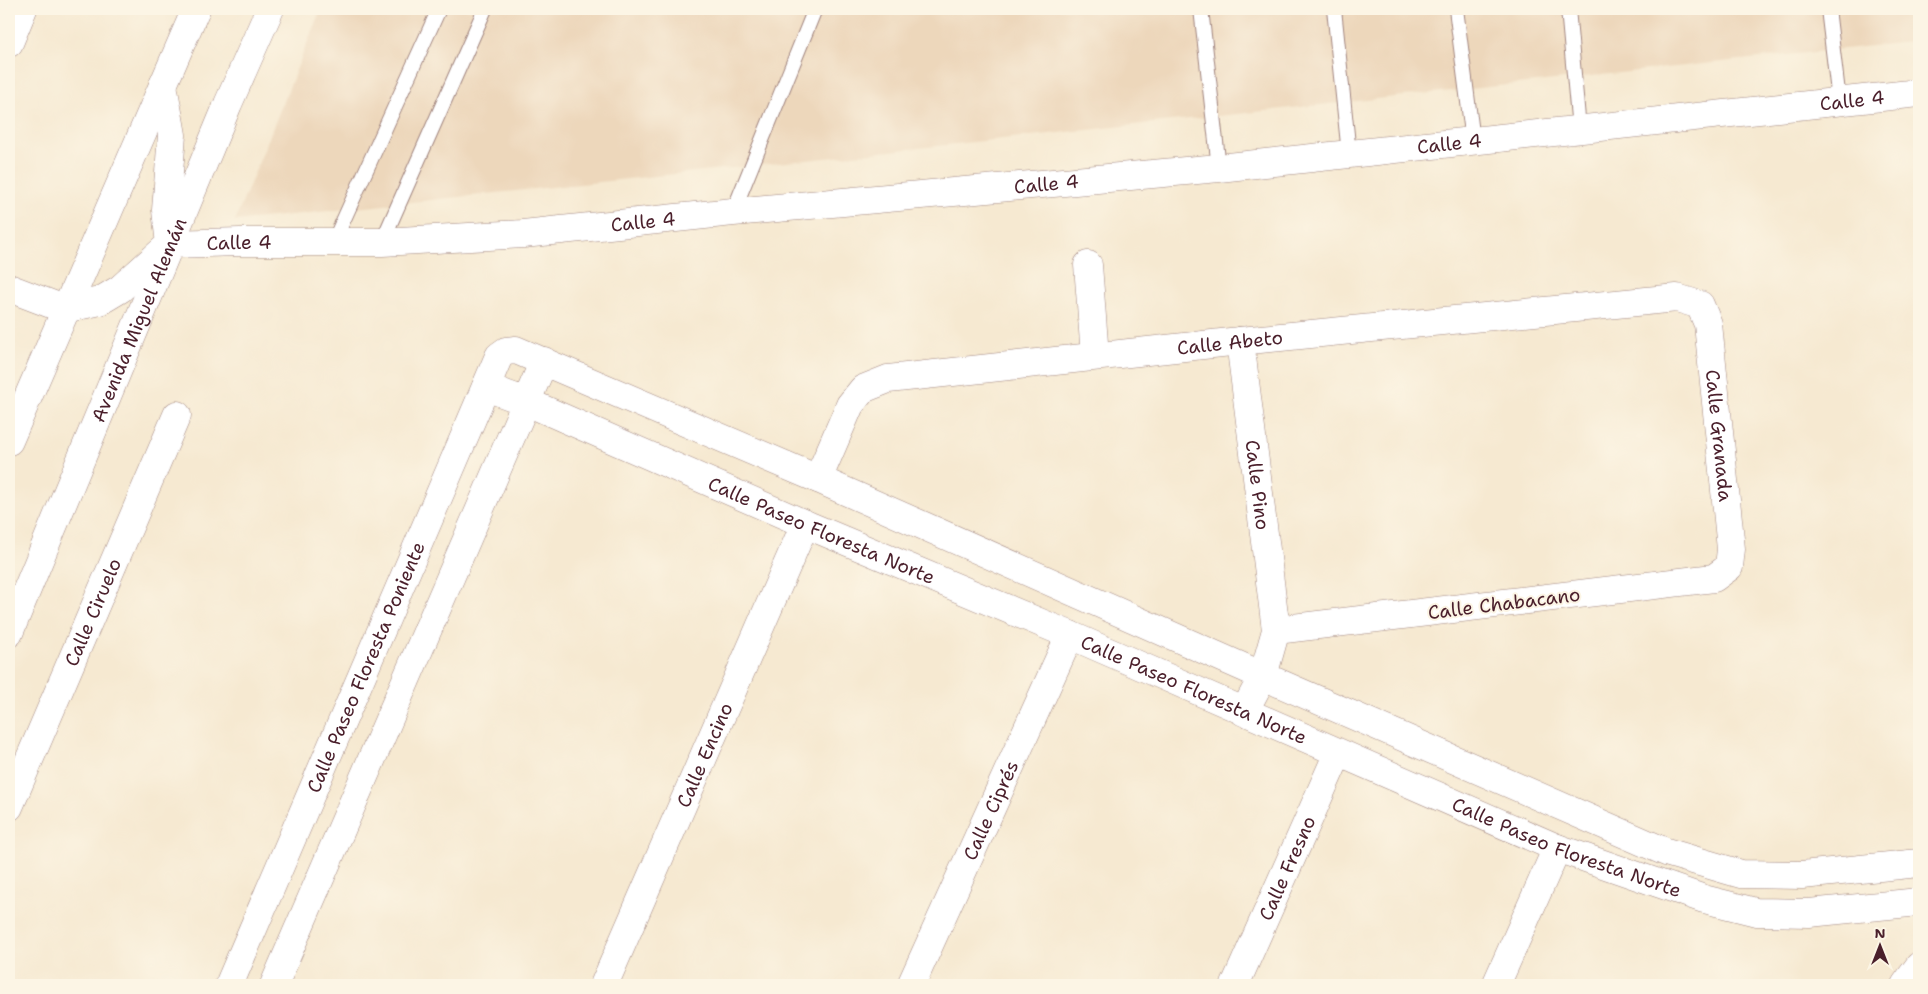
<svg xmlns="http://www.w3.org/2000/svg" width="1928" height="994" font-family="'Shantell Sans',sans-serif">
<rect width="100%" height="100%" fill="#fcf5e5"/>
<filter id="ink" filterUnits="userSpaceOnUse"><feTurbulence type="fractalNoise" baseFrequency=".02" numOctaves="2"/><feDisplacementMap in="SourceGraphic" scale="10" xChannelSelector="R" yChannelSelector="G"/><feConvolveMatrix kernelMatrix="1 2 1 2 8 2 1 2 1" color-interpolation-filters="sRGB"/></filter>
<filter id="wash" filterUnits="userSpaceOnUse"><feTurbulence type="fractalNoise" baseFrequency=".0096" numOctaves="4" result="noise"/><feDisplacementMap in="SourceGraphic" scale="20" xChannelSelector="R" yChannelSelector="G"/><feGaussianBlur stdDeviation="1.12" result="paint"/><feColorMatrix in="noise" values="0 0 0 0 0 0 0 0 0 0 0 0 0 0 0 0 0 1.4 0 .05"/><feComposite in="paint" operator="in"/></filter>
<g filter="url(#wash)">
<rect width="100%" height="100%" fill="#f6e9d1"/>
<path fill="#edd7bb" d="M321 9H1919V41L235 221Z"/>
</g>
<g filter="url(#ink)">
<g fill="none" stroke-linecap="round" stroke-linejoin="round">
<defs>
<g id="lane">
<path d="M1201 9 1219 168"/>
<path d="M1334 9 1349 154"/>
<path d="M1456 9 1473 141"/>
<path d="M1568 9 1579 129"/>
<path d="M1828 9 1839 101"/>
<path d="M733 212 815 9"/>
<path d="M334 241 439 9"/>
<path d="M382 242 485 9"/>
</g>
<g id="street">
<path d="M9 43 23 9"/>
<path id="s1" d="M170 244 240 242H382L523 234 733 212 1219 168 1919 93"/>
<path d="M1088 265 1095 356"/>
<path d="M9 288 64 309"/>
<path id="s2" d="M1240 341 1276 630 1263 676 1244 712"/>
<path id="s3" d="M486 387 527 402 805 524 1070 635 1557 848 1704 899 1756 912 1809 913 1919 902"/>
<path id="s4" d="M818 479 850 405 863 389 888 379 1240 341 1677 298 1700 305 1708 324 1731 549 1729 567 1714 578 1276 630"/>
<path id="s5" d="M9 807 177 415"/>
<path id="s6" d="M229 985 499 356 506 351 516 350 818 479 1263 676 1666 852 1741 874 1802 875 1919 863"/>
<path d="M274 985 544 361"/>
<path id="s7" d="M604 985 805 524"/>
<path id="s8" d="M911 985 1070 635"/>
<path id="s9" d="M1235 985 1338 753"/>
<path d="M1496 985 1557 848"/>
<path d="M1905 985 1919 966"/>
</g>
<g id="primary">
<path d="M64 309 100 301 120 289 170 244 166 210 172 135 163 85"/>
<path d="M9 441 196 9"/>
<path id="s10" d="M9 633 228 104 270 9"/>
</g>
</defs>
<use href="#lane" stroke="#a0847e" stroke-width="16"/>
<use href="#street" stroke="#a0847e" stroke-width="29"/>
<use href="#primary" stroke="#a0847e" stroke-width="29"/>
<use href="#lane" stroke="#fff" stroke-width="14"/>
<use href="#street" stroke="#fff" stroke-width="28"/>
<use href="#primary" stroke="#fff" stroke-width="28"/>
</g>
</g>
<g text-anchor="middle" stroke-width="4" stroke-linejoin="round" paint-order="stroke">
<g font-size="19" fill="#4a1f2b" stroke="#fcf5e5">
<text dy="7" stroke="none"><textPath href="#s1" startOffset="1689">Calle 4</textPath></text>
<text dy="7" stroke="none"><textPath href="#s1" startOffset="1284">Calle 4</textPath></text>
<text dy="7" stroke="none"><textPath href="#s1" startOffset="879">Calle 4</textPath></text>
<text dy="7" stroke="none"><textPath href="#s1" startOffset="474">Calle 4</textPath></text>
<text dy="7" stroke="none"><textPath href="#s1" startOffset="69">Calle 4</textPath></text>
<text dy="7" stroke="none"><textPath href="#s10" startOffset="339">Avenida Miguel Alemán</textPath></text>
<text dy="7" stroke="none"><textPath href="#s4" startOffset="472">Calle Abeto</textPath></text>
<text dy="7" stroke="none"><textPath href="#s4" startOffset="1078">Calle Granada</textPath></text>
<text dy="7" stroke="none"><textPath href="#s2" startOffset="145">Calle Pino</textPath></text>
<text dy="7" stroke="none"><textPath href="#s3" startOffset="365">Calle Paseo Floresta Norte</textPath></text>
<text transform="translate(1504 603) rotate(-7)" y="7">Calle Chabacano</text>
<text dy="7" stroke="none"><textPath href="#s5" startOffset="212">Calle Ciruelo</textPath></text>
<text dy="7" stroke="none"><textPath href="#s6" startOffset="346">Calle Paseo Floresta Poniente</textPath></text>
<text dy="7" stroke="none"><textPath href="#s3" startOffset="770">Calle Paseo Floresta Norte</textPath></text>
<text dy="7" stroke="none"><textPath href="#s7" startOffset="251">Calle Encino</textPath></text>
<text dy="7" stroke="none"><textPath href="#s8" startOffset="192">Calle Ciprés</textPath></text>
<text dy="7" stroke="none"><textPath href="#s3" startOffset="1175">Calle Paseo Floresta Norte</textPath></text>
<text dy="7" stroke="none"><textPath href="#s9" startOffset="128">Calle Fresno</textPath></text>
</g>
</g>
<rect width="1928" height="994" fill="none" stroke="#fcf5e5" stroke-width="30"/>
<g transform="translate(1880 946)" stroke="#fcf5e5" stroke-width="4" paint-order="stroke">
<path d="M0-4L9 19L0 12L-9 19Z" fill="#4a1f2b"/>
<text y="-8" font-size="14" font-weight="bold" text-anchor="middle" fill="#4a1f2b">N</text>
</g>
</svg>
